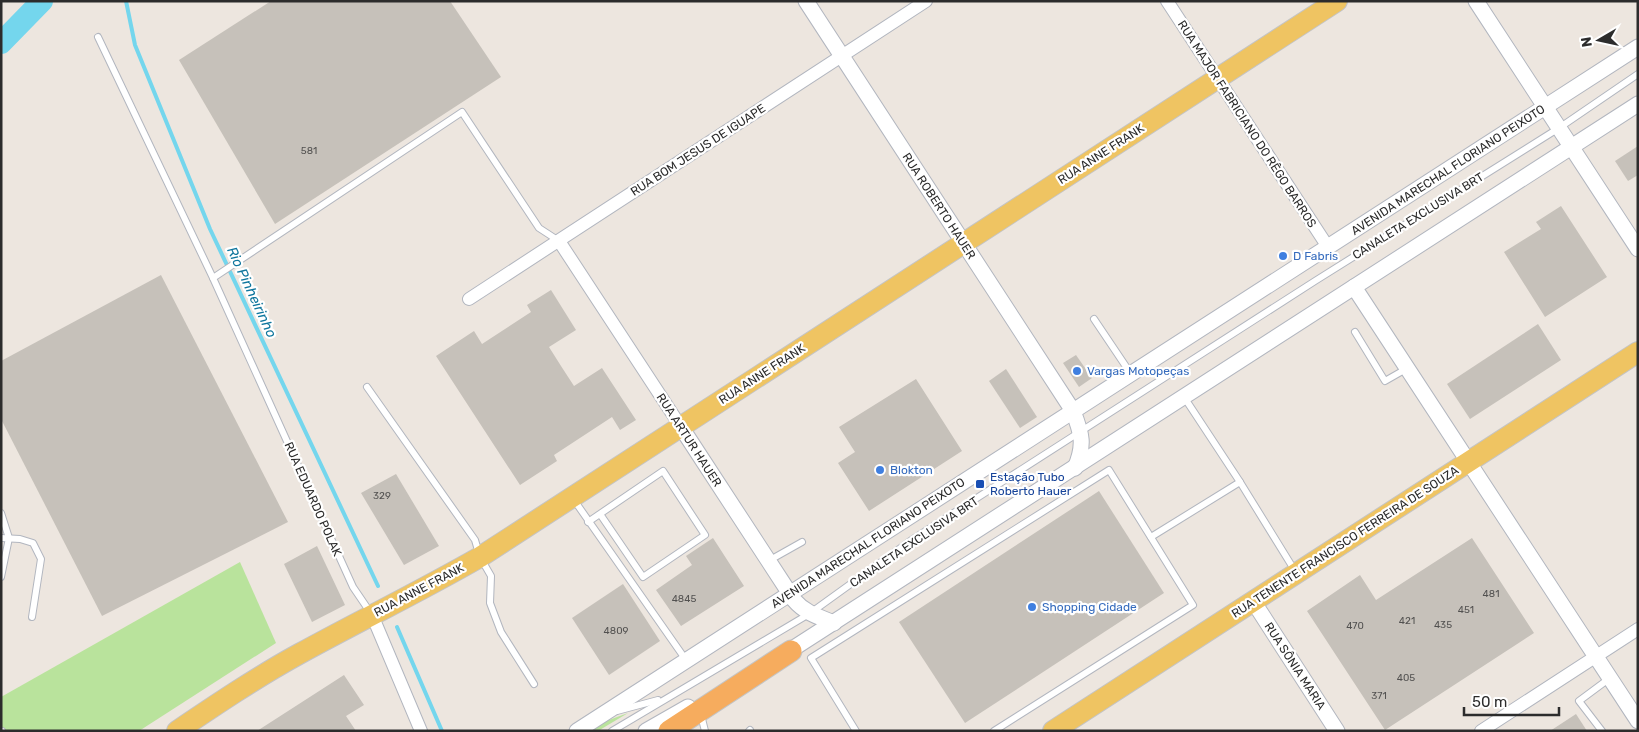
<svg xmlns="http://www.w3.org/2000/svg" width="1639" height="732" font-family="Rubik,sans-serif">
<rect width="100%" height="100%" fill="#ede6df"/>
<g fill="#b9e39c">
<path d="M240 562 276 643 139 731H1V697Z"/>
<path d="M628 713 598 731H586L598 724Z"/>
</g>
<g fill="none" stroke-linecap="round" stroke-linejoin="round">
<g stroke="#74d6ed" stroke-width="4">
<path d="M126 1 135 45 210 229 378 586"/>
<path d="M397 627 442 731"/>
</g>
<path stroke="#74d6ed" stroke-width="22" d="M1 43 42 1"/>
</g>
<g fill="#c6c1ba">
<path d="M271 1H450L501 77 275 224 179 60Z"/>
<path d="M1638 146V175L1628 181 1615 161Z"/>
<path d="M1561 206 1607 277 1545 317 1504 252 1541 229 1536 222Z"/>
<path d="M161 275 288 522 102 616 1 419V361Z"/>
<path d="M551 290 576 330 549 347 561 366 574 386 602 368 636 420 620 430 612 417 554 455 557 461 520 485 436 356 474 331 482 344 531 312 527 305Z"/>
<path d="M1538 324 1561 360 1470 419 1447 384Z"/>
<path d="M1076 355 1092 378 1079 387 1063 363Z"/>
<path d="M1006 369 1037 417 1020 428 989 381Z"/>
<path d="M916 379 962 451 869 511 838 463 855 452 839 427Z"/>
<path d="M396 474 439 546 404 565 361 493Z"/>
<path d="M1099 491 1164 593 965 723 899 622Z"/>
<path d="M713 538 744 586 681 626 656 590 692 565 686 556Z"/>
<path d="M1472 538 1534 633 1385 730 1307 611 1360 575 1376 600Z"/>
<path d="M317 546 345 605 312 622 284 564Z"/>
<path d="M623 584 660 641 609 675 572 618Z"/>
<path d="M344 675 364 705 346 716 356 731H257Z"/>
<path d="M1576 714 1587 731H1550Z"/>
</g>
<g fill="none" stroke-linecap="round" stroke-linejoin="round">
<defs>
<g id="service">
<path d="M98 37 213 278"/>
<path d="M1094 319 1131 374"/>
<path d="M1355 332 1385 381 1406 369"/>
<path d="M367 387 475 540 480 557 491 576 490 603 501 632 534 684"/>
<path d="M1184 397 1240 482 1295 571"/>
<path d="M574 500 686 660"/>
<path d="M1 513 9 538 1 577"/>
<path d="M588 522 663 471 705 535 643 577 600 514"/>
<path d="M1151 537 1240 482"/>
<path d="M1 538 20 539 33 543 41 559 32 617"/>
<path d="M770 560 802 542"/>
<path d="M370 612 353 587 213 278 462 112 539 228 559 241"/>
<path d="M617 711 658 700"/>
<path d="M701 715 705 731"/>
<path d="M1 731H2"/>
<path d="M612 731 809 614 913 539 1315 281 1559 128 1638 74"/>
<path d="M749 731 750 730"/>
<path d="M856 731 811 658 1109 470 1193 605 994 731"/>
<path d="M1602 731 1579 701 1610 678"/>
</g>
<g id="minor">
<path d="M1167 1 1328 247"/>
<path d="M559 241 681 427"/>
<path d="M469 299 926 1"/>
<path d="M372 615 421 731"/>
<path d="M1481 731 1638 629"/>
</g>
<g id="tertiary">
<path d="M806 1 1073 411C1082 434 1085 445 1075 468"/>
<path d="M1476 1 1638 249"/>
<path d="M1354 287 1638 721"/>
<path d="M681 427 794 600C805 613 819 617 834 623"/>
<path d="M1253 601 1337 731"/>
<path d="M783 655 1638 104"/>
<path d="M577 731 1638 47"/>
<path d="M646 731 688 707"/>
</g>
<g id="primary">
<path d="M177 731C217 704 257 677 299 654 359 621 421 591 480 557L1337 1"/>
<path d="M1053 731 1638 352"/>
</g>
<path id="trunk" d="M669 731 791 651"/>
</defs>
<use href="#service" stroke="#b2b6bf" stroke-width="8"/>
<use href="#minor" stroke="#b2b6bf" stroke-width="14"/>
<use href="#tertiary" stroke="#b2b6bf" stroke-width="17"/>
<use href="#primary" stroke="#c4c4c4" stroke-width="22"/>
<use href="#trunk" stroke="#c4c4c4" stroke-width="23"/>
<use href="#service" stroke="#fff" stroke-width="6"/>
<use href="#minor" stroke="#fff" stroke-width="12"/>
<use href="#tertiary" stroke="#fff" stroke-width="15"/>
<use href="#primary" stroke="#efc462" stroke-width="20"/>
<use href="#trunk" stroke="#f6ac5e" stroke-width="21"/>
</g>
<g fill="#3f7fe0" stroke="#fff" stroke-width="2">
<circle cx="1283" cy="256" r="5"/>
<circle cx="1077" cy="371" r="5"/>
<circle cx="880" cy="470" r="5"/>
<circle cx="1032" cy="607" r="5"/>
</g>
<rect fill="#1a4fb4" stroke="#fff" stroke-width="2" x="975" y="479" width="10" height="10" rx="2.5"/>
<g text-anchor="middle" stroke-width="4.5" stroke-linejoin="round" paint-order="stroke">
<g font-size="10" fill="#525150">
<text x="309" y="154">581</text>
<text x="382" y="499">329</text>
<text x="1491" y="597">481</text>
<text x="684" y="602">4845</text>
<text x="1466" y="613">451</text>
<text x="1407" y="624">421</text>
<text x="1443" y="628">435</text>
<text x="1355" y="629">470</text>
<text x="616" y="634">4809</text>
<text x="1406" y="681">405</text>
<text x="1379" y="699">371</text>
</g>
<g font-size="12" fill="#2c2c2c" stroke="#fff">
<text transform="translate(1247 124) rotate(57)" y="4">RUA MAJOR FABRICIANO DO RÊGO BARROS</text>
<text transform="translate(698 150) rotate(-33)" y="4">RUA BOM JESUS DE IGUAPE</text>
<text transform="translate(1101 154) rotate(-33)" y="4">RUA ANNE FRANK</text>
<text transform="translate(1448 170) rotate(-33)" y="4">AVENIDA MARECHAL FLORIANO PEIXOTO</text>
<text transform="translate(939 206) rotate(57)" y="4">RUA ROBERTO HAUER</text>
<text transform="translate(1418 216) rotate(-32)" y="4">CANALETA EXCLUSIVA BRT</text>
<text transform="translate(762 374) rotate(-33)" y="4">RUA ANNE FRANK</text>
<text transform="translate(689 440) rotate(57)" y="4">RUA ARTUR HAUER</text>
<text transform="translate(313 499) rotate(66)" y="4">RUA EDUARDO POLAK</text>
<text transform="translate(914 542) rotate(-34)" y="4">CANALETA EXCLUSIVA BRT</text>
<text transform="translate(1345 542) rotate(-33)" y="4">RUA TENENTE FRANCISCO FERREIRA DE SOUZA</text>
<text transform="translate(868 543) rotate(-33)" y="4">AVENIDA MARECHAL FLORIANO PEIXOTO</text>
<text transform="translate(419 590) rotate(-28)" y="4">RUA ANNE FRANK</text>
<text transform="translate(1295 666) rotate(57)" y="4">RUA SÔNIA MARIA</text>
</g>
<g font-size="12" fill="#366cbe" stroke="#fff" text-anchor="start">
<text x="1293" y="260">D Fabris</text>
<text x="1087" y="375">Vargas Motopeças</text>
<text x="890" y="474">Blokton</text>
<text x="1042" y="611">Shopping Cidade</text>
</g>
<g font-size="12" fill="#164399" stroke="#fff" text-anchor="start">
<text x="990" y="481">Estação Tubo<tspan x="990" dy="14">Roberto Hauer</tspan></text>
</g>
<g font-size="14" font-style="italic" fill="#0f769d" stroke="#fff">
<text transform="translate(252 292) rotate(65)" y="5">Rio Pinheirinho</text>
</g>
</g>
<rect width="1639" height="732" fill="none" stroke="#2c2c2c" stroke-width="5"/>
<g transform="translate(1599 40) rotate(261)" stroke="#ffffff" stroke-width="4" paint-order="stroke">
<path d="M0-4L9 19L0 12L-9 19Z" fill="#2c2c2c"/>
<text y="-8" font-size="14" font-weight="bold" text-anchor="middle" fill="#2c2c2c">N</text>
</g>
<path d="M1464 707v8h95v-8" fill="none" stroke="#2c2c2c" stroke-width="2.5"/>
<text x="1472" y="707" font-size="15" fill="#2c2c2c" stroke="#ffffff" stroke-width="4" paint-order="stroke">50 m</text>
</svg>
